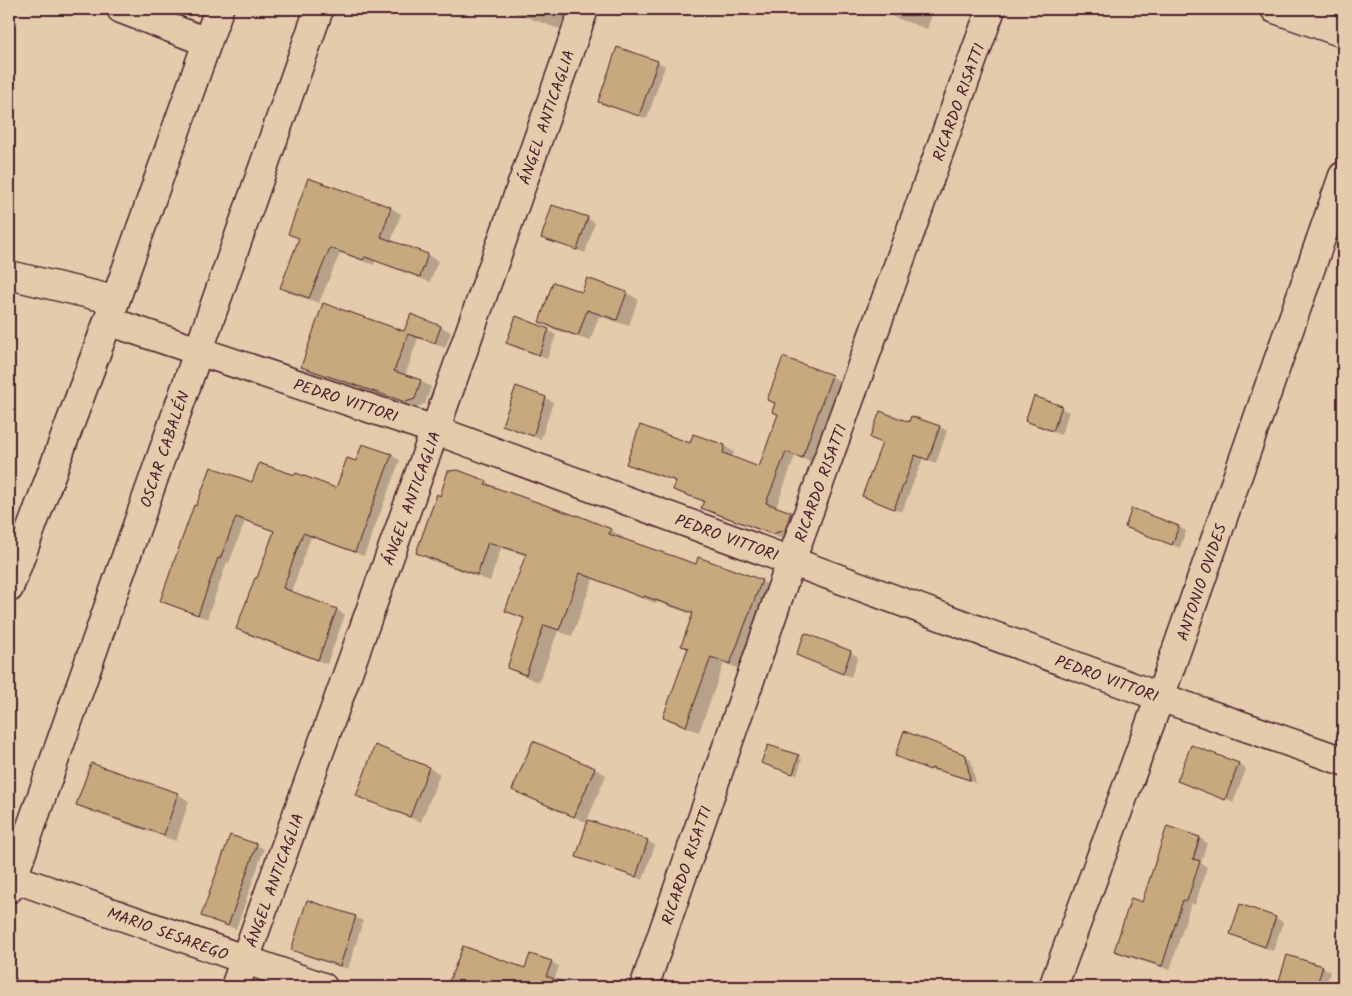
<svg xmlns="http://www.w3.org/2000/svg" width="1352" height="996" font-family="Kalam,sans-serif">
<rect width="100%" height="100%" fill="#e4cbac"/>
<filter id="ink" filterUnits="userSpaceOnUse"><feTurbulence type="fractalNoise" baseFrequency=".02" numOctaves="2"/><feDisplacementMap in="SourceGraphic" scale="10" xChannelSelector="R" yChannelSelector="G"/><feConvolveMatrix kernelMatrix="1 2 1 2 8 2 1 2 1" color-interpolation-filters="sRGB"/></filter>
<g filter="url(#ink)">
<g fill="#0003">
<path d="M504 9H573L565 31Z"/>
<path d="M871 9H934L927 29Z"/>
<path d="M618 48 658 62 665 66 647 119 607 105 600 101Z"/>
<path d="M308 180 391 208 401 214 391 242 428 255 438 261 430 282 375 261 374 265 340 253 319 303 292 294 282 288 300 239 290 233Z"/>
<path d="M587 218 595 223 585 253 551 241 543 237Z"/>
<path d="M583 293H626L638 299 629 326 599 316 590 341 552 329 541 322Z"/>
<path d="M441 327 451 332 445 348 418 338 405 376 421 381 431 387 425 404 416 407 312 372 302 366 405 333Z"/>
<path d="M548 330 556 335 547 359 515 347 507 342Z"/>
<path d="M831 376 840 381 811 462 795 456 776 508 791 513 800 519 795 534 783 539 712 513 703 508 705 502 684 495 674 490 677 482 637 469 628 463 691 444 694 435 725 446 734 452 732 458 760 469Z"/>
<path d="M516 387 546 398 553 402 541 439 511 429 504 425Z"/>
<path d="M1034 398 1061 408 1069 412 1061 435 1034 425 1026 421Z"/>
<path d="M912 417 940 427 947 431 936 463 923 458 902 512 871 500 863 496 883 444 871 438 910 423Z"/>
<path d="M391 455 400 460 364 556 311 537 291 593 337 610 345 615 327 664 246 634 238 629 258 580 275 532 245 521 229 563 227 562 207 619 170 605 161 601 252 483 337 490 356 462Z"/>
<path d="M485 482 484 490 487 482 499 489 611 530 623 537 622 540 696 565 761 581 774 588 743 670 724 663 699 732 677 724 664 717 689 649 683 645 694 615 657 602V604L593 579 572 636 558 631 539 682 521 675 508 668 525 620 507 611 527 556 501 548 490 581 430 560 417 552 441 497Z"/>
<path d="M1133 509 1179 527 1186 531 1180 548 1134 530Z"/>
<path d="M806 635 851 652 858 657 851 677 806 659 798 655Z"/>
<path d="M768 746 802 759 797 775 766 764Z"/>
<path d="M1192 746 1239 764 1246 769 1233 803 1231 802V801L1185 783V784L1179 781Z"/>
<path d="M965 756 971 760 976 783 938 770 937 772 902 759Z"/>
<path d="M92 765 178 794 189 801 176 841 89 811 78 805Z"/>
<path d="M429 768 440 774 421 822 369 802 357 795Z"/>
<path d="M595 769 606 775 587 821 647 841 655 845 643 880 585 860 577 856 588 823 525 796 513 790Z"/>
<path d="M1167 828 1200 838 1207 843 1201 863 1207 867 1195 905 1191 903 1170 970 1123 955 1116 950 1143 903Z"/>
<path d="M256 845 264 849 236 929 210 920 203 916Z"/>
<path d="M1241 905 1276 918 1283 922 1273 951 1239 938 1231 934Z"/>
<path d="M355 917 363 921 348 969 300 954 292 950Z"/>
<path d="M464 947 526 970 551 962 559 966 552 987H449Z"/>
<path d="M1287 957 1323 967 1330 972 1325 987H1278Z"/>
</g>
<g fill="#c7a97e" stroke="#4a1f2b">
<path d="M617 47 658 61 639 116 598 102Z"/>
<path d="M308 178 391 207 381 237 428 254 420 277 365 257 363 260 330 248 309 298 280 288 299 238 288 234Z"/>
<path d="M552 205 588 217 577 250 541 238Z"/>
<path d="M587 278 627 292 617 320 587 310 578 336 539 322 553 282 582 292Z"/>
<path d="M323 303 404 331 411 314 441 326 435 343 408 334 394 371 421 380 415 399 405 402 301 367Z"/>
<path d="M516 316 549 329 539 355 506 343Z"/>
<path d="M783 357 832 375 802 458 786 452 766 503 791 512 785 530 772 534 701 508 704 501 673 490 676 481 626 464 640 425 690 443 693 434 725 445 723 453 759 467 778 414 772 412 775 403 767 400Z"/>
<path d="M516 386 546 397 533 436 502 425Z"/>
<path d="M1034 396 1062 406 1053 431 1025 421Z"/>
<path d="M880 411 909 422 911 416 940 426 928 460 915 455 894 509 862 496 882 443 870 438Z"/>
<path d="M362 444 392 454 355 552 303 533 283 588 337 609 318 660 236 629 255 578H257L274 531 236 517 220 559 218 558 198 615 160 601 194 505 196 506 211 467 252 482 259 463 295 475 296 473 336 488 347 458 356 461Z"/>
<path d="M458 470 487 481 485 484 577 516V515L611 529 609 534 696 564 698 557 762 580 730 664 711 657 686 726 663 717 688 648 681 646 693 613 644 596 643 598 580 573 559 630 544 625 526 675 507 668 524 618 505 611 526 554 488 542 477 575 416 553 437 494 440 496 448 471Z"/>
<path d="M1132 508 1179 526 1172 545 1125 527Z"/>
<path d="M805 633 851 651 843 674 796 655Z"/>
<path d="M904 731 966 755 970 780 931 768 930 770 895 756Z"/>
<path d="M533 741 595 768 574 817 512 790Z"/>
<path d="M375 745 429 767 410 817 356 796Z"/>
<path d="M768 745 799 755 793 774 761 763Z"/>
<path d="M1191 745 1239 763 1225 800 1177 781Z"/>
<path d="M91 763 178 793 164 835 76 805Z"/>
<path d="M588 820 648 840 636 877 576 857Z"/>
<path d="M1167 826 1200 837 1193 859 1200 861 1187 901 1183 900 1162 966 1114 951 1131 898 1142 902Z"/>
<path d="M230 835 257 844 228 926 201 916Z"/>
<path d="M307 900 356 916 340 966 291 950Z"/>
<path d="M1240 904 1276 917 1265 947 1230 934Z"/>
<path d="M463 946 525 968 530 954 552 961 546 976 570 985V987H447Z"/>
<path d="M1287 955 1323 966 1316 987H1277Z"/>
</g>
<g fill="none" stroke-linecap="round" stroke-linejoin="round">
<defs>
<g id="street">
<path d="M121 9 207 42"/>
<path d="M9 275 115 300"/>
<path d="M108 321 435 430 1160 697 1343 761"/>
<path d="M9 588 108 321 219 9"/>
<path d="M13 878 323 987"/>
<path d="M235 987 435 430 584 9"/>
<path d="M644 987 791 561 991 9"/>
<path d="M1053 987 1160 697 1343 176"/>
</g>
<g id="secondary">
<path d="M1275 9 1343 33"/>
<path d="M9 889 319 9"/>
</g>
</defs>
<use href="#street" stroke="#4a1f2b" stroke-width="31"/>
<use href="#secondary" stroke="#4a1f2b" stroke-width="31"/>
<use href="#street" stroke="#e4cbac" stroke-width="28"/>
<use href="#secondary" stroke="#e4cbac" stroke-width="28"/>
</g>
</g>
<g text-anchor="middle" stroke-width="4.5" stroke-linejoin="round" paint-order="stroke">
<g font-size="16" fill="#4a1f2b" stroke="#e4cbac">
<text transform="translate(958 102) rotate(-70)" y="6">RICARDO RISATTI</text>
<text transform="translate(546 117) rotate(-71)" y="6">ÁNGEL ANTICAGLIA</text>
<text transform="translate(346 400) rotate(18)" y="6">PEDRO VITTORI</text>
<text transform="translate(164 449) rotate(-71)" y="6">OSCAR CABALÉN</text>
<text transform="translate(820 483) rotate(-70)" y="6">RICARDO RISATTI</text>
<text transform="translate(411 498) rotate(-70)" y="6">ÁNGEL ANTICAGLIA</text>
<text transform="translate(727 537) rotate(20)" y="6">PEDRO VITTORI</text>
<text transform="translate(1201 582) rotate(-71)" y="6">ANTONIO OVIDES</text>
<text transform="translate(1107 678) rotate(20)" y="6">PEDRO VITTORI</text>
<text transform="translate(686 865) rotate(-71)" y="6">RICARDO RISATTI</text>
<text transform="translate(274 880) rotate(-70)" y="6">ÁNGEL ANTICAGLIA</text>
<text transform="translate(168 933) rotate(20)" y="6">MARIO SESAREGO</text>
</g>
</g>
<rect width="1352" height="996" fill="none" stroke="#e4cbac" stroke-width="30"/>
<rect x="15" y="15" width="1322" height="966" fill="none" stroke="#4a1f2b" stroke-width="2" filter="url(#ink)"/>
</svg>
